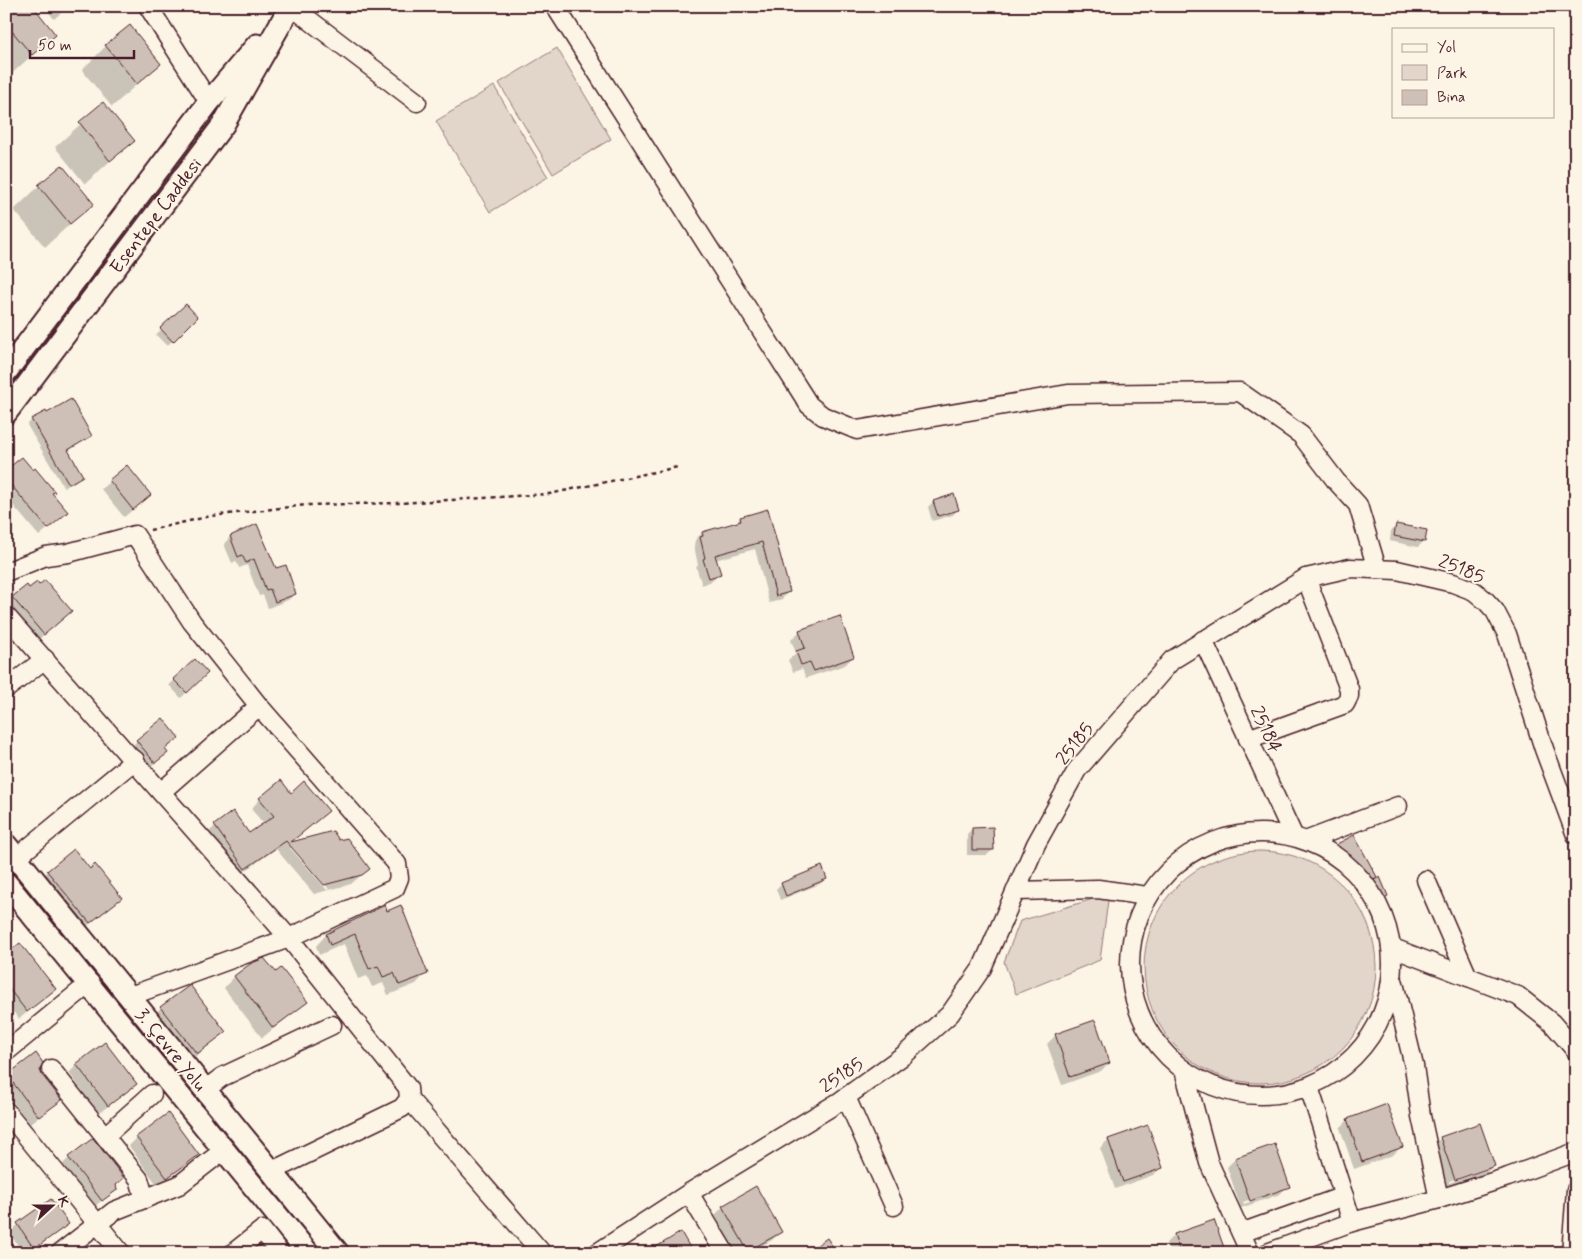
<svg xmlns="http://www.w3.org/2000/svg" width="1582" height="1259" font-family="Mynerve,sans-serif">
<rect width="100%" height="100%" fill="#fcf5e5"/>
<filter id="ink" filterUnits="userSpaceOnUse"><feTurbulence type="fractalNoise" baseFrequency=".02" numOctaves="2"/><feDisplacementMap in="SourceGraphic" scale="10" xChannelSelector="R" yChannelSelector="G"/><feConvolveMatrix kernelMatrix="1 2 1 2 8 2 1 2 1" color-interpolation-filters="sRGB"/></filter>
<g filter="url(#ink)">
<g fill="#e2d5ca" stroke="#967a7a">
<path d="M557 48 611 139 553 174 499 83Z"/>
<path d="M494 86 548 177 490 212 436 121Z"/>
<circle cx="1260" cy="967" r="116"/>
<path d="M1103 896 1108 901 1100 960 1016 994 1004 962 1020 921Z"/>
</g>
<g fill="#0003" fill-rule="evenodd">
<path d="M44 6H69L54 19Z"/>
<path d="M6 13 54 35 7 78H6Z"/>
<path d="M106 46 160 63 112 107 82 70Z"/>
<path d="M103 104 133 140 85 184 55 147Z"/>
<path d="M39 186 92 204 45 247 14 210Z"/>
<path d="M186 306 196 317 167 346 156 335Z"/>
<path d="M32 420 90 436 67 452 81 476 76 481 64 488 27 425Z"/>
<path d="M127 467 141 503 124 517 101 489Z"/>
<path d="M6 472H33L54 492 51 494 58 520 39 536 6 497Z"/>
<path d="M933 502 958 509 953 515 932 521 928 507Z"/>
<path d="M767 511 788 592 781 600 769 603 755 549 715 560 720 574 712 581 702 585 696 567 698 565 694 546 695 540 702 533 734 525 740 518Z"/>
<path d="M1397 525 1424 541 1418 547 1390 541 1391 531Z"/>
<path d="M257 526 276 570 295 594 288 600 268 608 263 595 259 596 247 565 239 568 236 561 232 563 224 544 230 537Z"/>
<path d="M26 587 65 616 39 639 8 604Z"/>
<path d="M839 618 853 657 845 665 806 678 802 669 793 672 788 660 796 653 791 640 799 632Z"/>
<path d="M195 661 206 673 181 698 169 685Z"/>
<path d="M178 738 164 750 166 753 146 771 129 749 137 741Z"/>
<path d="M291 794 318 820 289 843 339 841 368 869 351 884 314 894 276 849 235 878 206 835 215 826 249 835 264 824 251 809 260 799ZM290 848H293L329 889 327 890Z"/>
<path d="M972 829 993 850 987 855H967V834Z"/>
<path d="M1338 845 1375 877 1369 883 1358 889 1350 875 1347 877 1333 850Z"/>
<path d="M90 871 120 898 78 934 37 883 48 872Z"/>
<path d="M825 879 820 884 780 900 776 889 781 884Z"/>
<path d="M1379 879 1386 895 1371 905 1364 889Z"/>
<path d="M384 906 426 973 416 984 388 995 383 983 372 987 367 976 358 979 344 944 319 955 316 946 326 935Z"/>
<path d="M6 956 55 989 19 1019 6 1003Z"/>
<path d="M276 973 306 1002 262 1038 224 988 235 976Z"/>
<path d="M161 1008 225 1032 189 1062 153 1016Z"/>
<path d="M1094 1022 1109 1063 1101 1071 1062 1085 1047 1044 1055 1036Z"/>
<path d="M35 1055 41 1076 60 1099 30 1124 6 1093V1078Z"/>
<path d="M77 1065 127 1092 99 1113 69 1073Z"/>
<path d="M1348 1120 1401 1147 1393 1155 1354 1169 1340 1128Z"/>
<path d="M1147 1126 1162 1167 1153 1175 1115 1189 1100 1148 1108 1140Z"/>
<path d="M137 1138 198 1155 158 1186 129 1146Z"/>
<path d="M1441 1138 1494 1165 1485 1174 1447 1187 1432 1146ZM1486 1168V1170L1449 1183V1181Z"/>
<path d="M1274 1145 1288 1186 1280 1194 1241 1208 1227 1167 1235 1159ZM1280 1189V1191L1244 1204 1243 1202Z"/>
<path d="M69 1158 114 1186 115 1189 93 1208 61 1166Z"/>
<path d="M51 1201 67 1224 30 1253H23L9 1232Z"/>
<path d="M723 1207 780 1232 772 1240 750 1253H736L715 1215Z"/>
<path d="M1174 1235 1224 1253H1170L1166 1243Z"/>
<path d="M260 1247 265 1253H252Z"/>
</g>
<g fill="#cfc0b7" stroke="#4a1f2b">
<path d="M12 6H33L56 35 32 55 6 24V11Z"/>
<path d="M130 25 161 64 137 84 105 45Z"/>
<path d="M103 102 135 141 110 161 79 122Z"/>
<path d="M62 165 94 204 70 224 38 185Z"/>
<path d="M186 304 198 317 173 342 160 328Z"/>
<path d="M71 399 92 436 68 450 83 476 69 484 31 419 46 411 47 413Z"/>
<path d="M22 457 33 470 35 468 55 492 52 493 68 512 48 529 6 479V470Z"/>
<path d="M127 465 151 495 133 510 109 480Z"/>
<path d="M954 494 959 510 938 516 933 501Z"/>
<path d="M768 509 790 592 776 596 762 542 715 555 721 574 709 578 703 559 705 558 700 537 703 536 702 532 741 521 740 517Z"/>
<path d="M257 524 276 568 286 565 296 594 275 602 270 589 266 590 254 559 246 563 242 555 238 557 230 536Z"/>
<path d="M1396 524 1427 530 1425 542 1394 536Z"/>
<path d="M45 580 72 611 44 635 12 597 27 585 29 588 37 582 39 585Z"/>
<path d="M840 616 854 657 814 671 810 662 801 665 796 651 805 648 799 630Z"/>
<path d="M195 659 208 673 187 693 173 679Z"/>
<path d="M163 718 179 738 165 749 168 753 155 763 136 740Z"/>
<path d="M281 780 291 793 304 781 329 811 291 842 333 831 339 840 347 838 370 869 362 875 324 885 286 841 245 869 214 825 233 811 249 833 274 816 259 798Z"/>
<path d="M993 827 994 850H972V828Z"/>
<path d="M1354 835 1377 877 1363 884 1356 871 1352 873 1337 844Z"/>
<path d="M74 849 90 869 95 864 122 898 90 923 47 871Z"/>
<path d="M822 866 827 879 786 896 781 883Z"/>
<path d="M1380 877 1388 896 1377 901 1369 882Z"/>
<path d="M385 905 387 911 401 905 428 974 399 985 394 973 383 977 378 966 369 969 355 934 330 945 326 934Z"/>
<path d="M20 943 56 989 27 1012 6 985V954Z"/>
<path d="M264 958 276 972 281 968 308 1002 273 1028 234 976 250 964Z"/>
<path d="M190 985 226 1032 197 1054 160 1007Z"/>
<path d="M1095 1020 1110 1063 1070 1077 1055 1034Z"/>
<path d="M105 1042 137 1084 108 1106 76 1064Z"/>
<path d="M36 1053 43 1063 40 1070 42 1075 62 1100 39 1117 7 1075Z"/>
<path d="M1387 1104 1403 1147 1362 1162 1347 1119Z"/>
<path d="M168 1113 199 1155 167 1178 136 1137Z"/>
<path d="M1480 1123 1495 1166 1455 1180 1440 1137Z"/>
<path d="M1148 1125 1163 1168 1123 1182 1108 1139Z"/>
<path d="M93 1138 124 1178 116 1185 117 1190 102 1201 68 1157Z"/>
<path d="M1275 1144 1290 1187 1250 1201 1235 1158Z"/>
<path d="M756 1186 782 1232 748 1251 722 1206Z"/>
<path d="M51 1199 69 1224 34 1249 17 1223Z"/>
<path d="M1214 1220 1226 1253H1180L1174 1234Z"/>
<path d="M681 1232 693 1253H646Z"/>
<path d="M827 1238 837 1253H806Z"/>
</g>
<g fill="none" stroke-linecap="round" stroke-linejoin="round">
<defs>
<g id="minor">
<path d="M148 6 209 102"/>
<path d="M291 6 417 102"/>
<path d="M555 6 809 405 823 416 857 430 1068 394 1240 392 1301 435 1336 481 1358 505 1377 569"/>
<path d="M6 572 46 556 68 553 135 535 192 622 259 706 161 792"/>
<path d="M6 616 289 938 408 1088 409 1099 402 1108 272 1171"/>
<path d="M1203 640 1293 835"/>
<path d="M6 689 45 659"/>
<path d="M1248 739 1345 704 1349 696V689L1306 578"/>
<circle cx="1261" cy="964" r="131"/>
<path d="M1308 840 1398 806"/>
<path d="M16 858 135 760"/>
<path d="M1426 880 1468 977"/>
<path d="M1016 891 1098 889 1147 896"/>
<path d="M1393 948 1518 996 1552 1023 1576 1051"/>
<path d="M1394 983 1414 1066 1421 1116 1439 1199"/>
<path d="M130 996 289 938 395 888 399 878 397 864 259 706"/>
<path d="M6 1052 90 983"/>
<path d="M51 1069 139 1179 145 1199"/>
<path d="M1184 1070 1209 1163 1250 1253"/>
<path d="M1309 1087 1352 1222"/>
<path d="M206 1089 222 1077 332 1025"/>
<path d="M846 1097 894 1206"/>
<path d="M409 1099 542 1253"/>
<path d="M6 1111 121 1253"/>
<path d="M105 1136 152 1094"/>
<path d="M689 1193 725 1253"/>
<path d="M1241 1233 1344 1196"/>
<path d="M60 1253 114 1211 179 1185 224 1150"/>
<path d="M233 1253 262 1230 280 1253"/>
<path d="M597 1253 689 1193 839 1102 904 1055 950 1014 982 968 1036 844 1077 770 1172 660 1306 578 1350 568 1397 570 1453 583 1474 591 1486 601 1495 611 1507 634 1544 749 1576 835"/>
<path d="M1267 1253 1352 1222 1439 1199 1508 1177 1576 1152"/>
<path d="M1571 1253 1576 1190"/>
</g>
<g id="major">
<path d="M6 372 209 102 257 45"/>
<path d="M6 413 223 125 290 7"/>
<path d="M6 845 338 1253"/>
<path d="M6 883 308 1253"/>
</g>
</defs>
<use href="#minor" stroke="#4a1f2b" stroke-width="21"/>
<use href="#major" stroke="#4a1f2b" stroke-width="25"/>
<path stroke="#4a1f2b" stroke-width="2.5" stroke-dasharray="4 4" stroke-linecap="butt" d="M150 530 211 516 307 505 400 503 549 494 678 467"/>
<use href="#minor" stroke="#fcf5e5" stroke-width="18"/>
<use href="#major" stroke="#fcf5e5" stroke-width="21"/>
</g>
</g>
<g text-anchor="middle" stroke-width="4" stroke-linejoin="round" paint-order="stroke">
<g font-size="19" fill="#4a1f2b" stroke="#fcf5e5">
<text transform="translate(155 215) rotate(-53)" y="7">Esentepe Caddesi</text>
<text transform="translate(1462 568) rotate(22)" y="7">25185</text>
<text transform="translate(1267 729) rotate(65)" y="7">25184</text>
<text transform="translate(1074 743) rotate(-52)" y="7">25185</text>
<text transform="translate(172 1049) rotate(51)" y="7">3. Çevre Yolu</text>
<text transform="translate(841 1074) rotate(-34)" y="7">25185</text>
</g>
</g>
<rect width="1582" height="1259" fill="none" stroke="#fcf5e5" stroke-width="25"/>
<rect x="12" y="12" width="1557" height="1234" fill="none" stroke="#4a1f2b" stroke-width="2" filter="url(#ink)"/>
<rect x="1392" y="28" width="162" height="90" fill="#fcf5e5" stroke="#b59f9b"/>
<rect x="1402" y="44" width="25" height="8" fill="#fcf5e5" stroke="#b59f9b"/>
<text x="1437" y="52" font-size="15" fill="#4a1f2b">Yol</text>
<rect x="1402" y="65" width="25" height="15" fill="#e2d5ca" stroke="#b59f9b"/>
<text x="1437" y="78" font-size="15" fill="#4a1f2b">Park</text>
<rect x="1402" y="90" width="25" height="15" fill="#cfc0b7" stroke="#b59f9b"/>
<text x="1437" y="102" font-size="15" fill="#4a1f2b">Bina</text>
<g transform="translate(52 1206) rotate(69)" stroke="#fcf5e5" stroke-width="4" paint-order="stroke">
<path d="M0-4L9 19L0 12L-9 19Z" fill="#4a1f2b"/>
<text y="-8" font-size="14" font-weight="bold" text-anchor="middle" fill="#4a1f2b">K</text>
</g>
<path d="M30 50v8h104v-8" fill="none" stroke="#4a1f2b" stroke-width="2.5"/>
<text x="38" y="50" font-size="15" fill="#4a1f2b" stroke="#fcf5e5" stroke-width="4" paint-order="stroke">50 m</text>
</svg>
